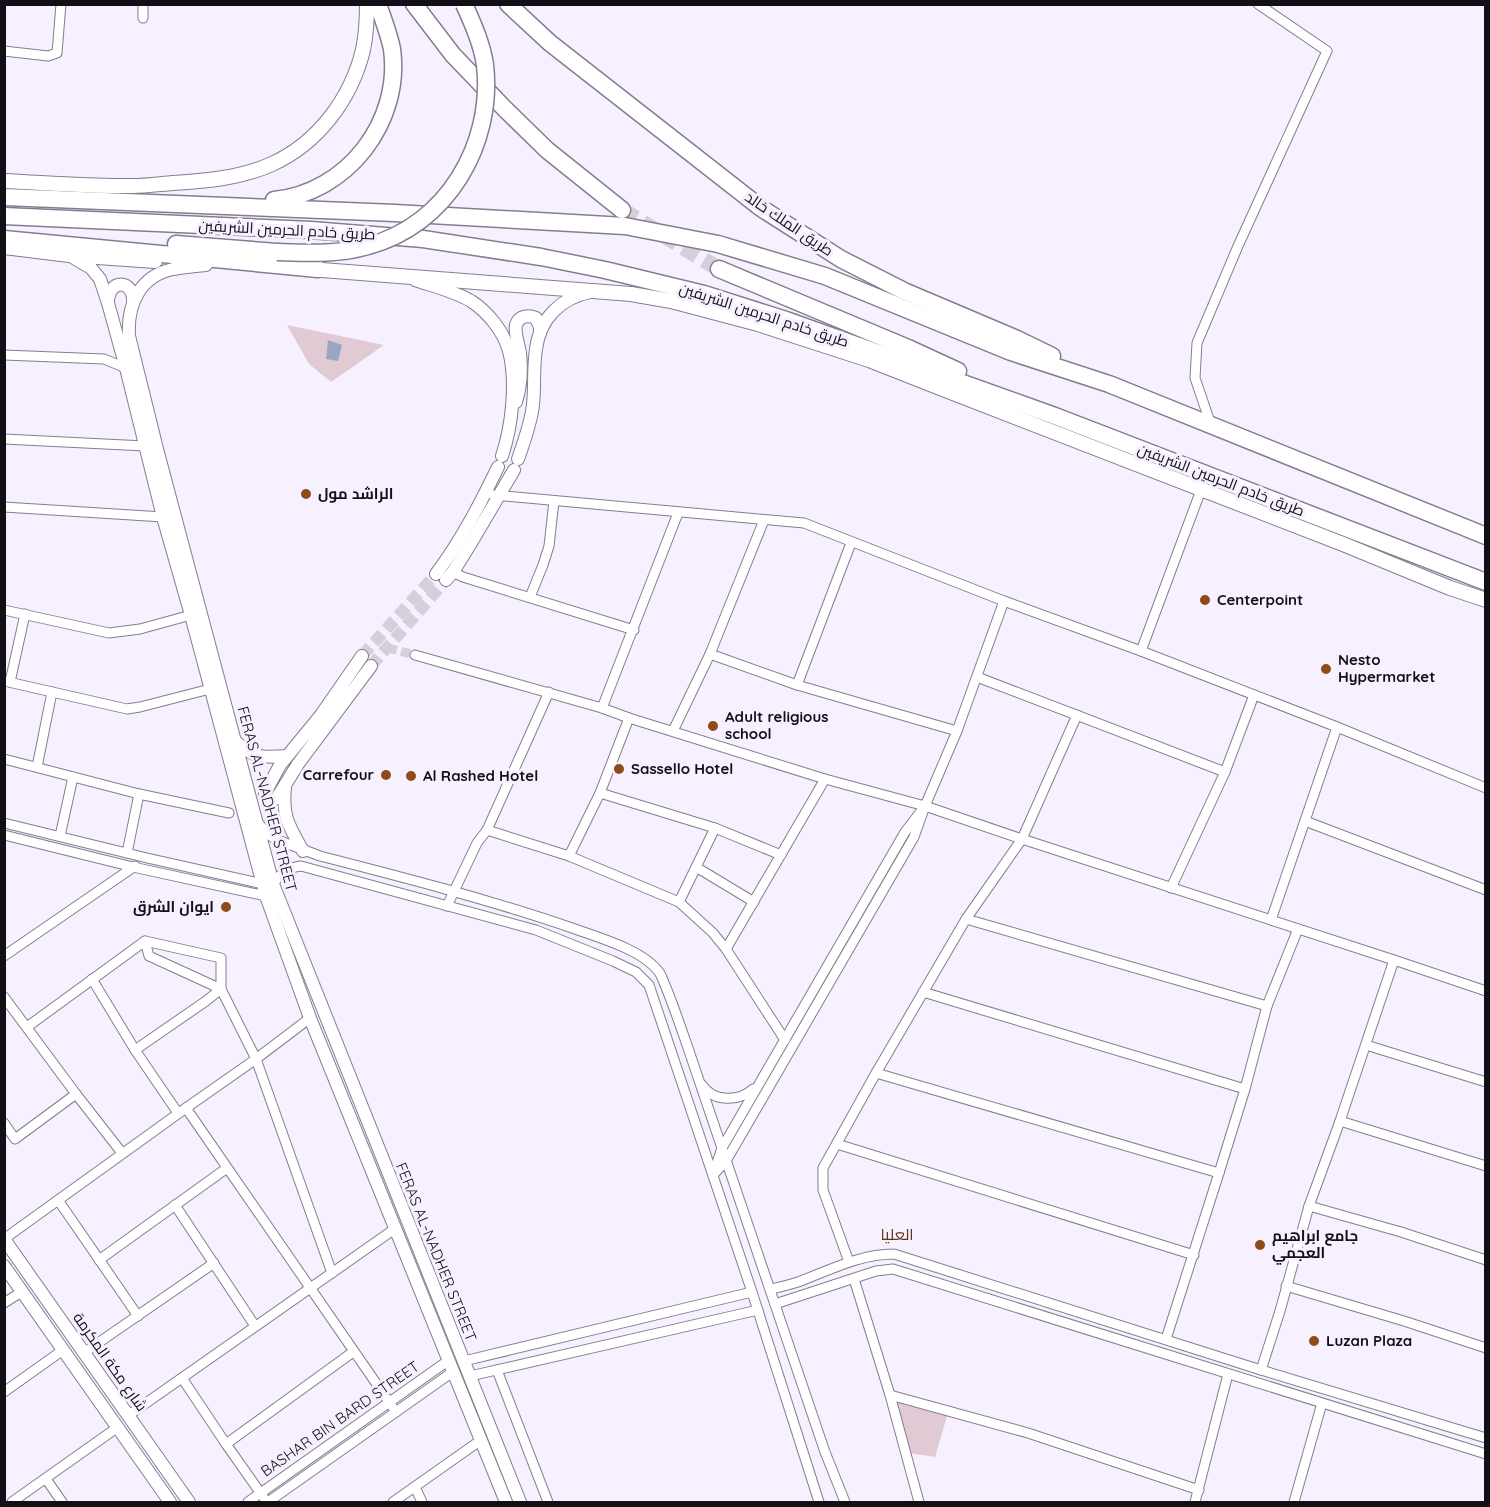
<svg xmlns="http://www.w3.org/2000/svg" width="1490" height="1507" font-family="Quicksand,Cairo,sans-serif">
<rect width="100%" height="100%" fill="#f7f1ff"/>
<g fill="#e1cad4">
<path d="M287 325 384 345 331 382 309 364Z"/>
<path d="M890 1395 948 1413 935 1457 909 1453Z"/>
</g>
<path fill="#98a7c2" d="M328 340 342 345 338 361 326 359Z"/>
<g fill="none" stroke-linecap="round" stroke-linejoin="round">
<path stroke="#d5cfdc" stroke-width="9" stroke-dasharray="9 4.5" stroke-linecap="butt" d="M388 648 415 655"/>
<g stroke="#d5cfdc" stroke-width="12" stroke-dasharray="12 6" stroke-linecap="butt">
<path d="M362 656 436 574"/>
<path d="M371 666 446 580"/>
</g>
<path stroke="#d5cfdc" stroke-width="16" stroke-dasharray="16 8" stroke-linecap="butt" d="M622 210 719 269"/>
<defs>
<g id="street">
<path d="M143 18V4"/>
<path d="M4 51 48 56 57 53 61 4"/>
<path d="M4 355 104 359 126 368"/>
<path d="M1211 425 1195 378 1197 343 1238 246 1327 51 1258 4"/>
<path d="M4 439 145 446"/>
<path d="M493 495 804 523 1004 601"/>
<path d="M4 507 163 517"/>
<path d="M453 572 463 577 634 630"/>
<path d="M530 597 543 565 549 546 554 501"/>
<path d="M4 610 109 633 140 629 191 615"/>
<path d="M1141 651 1337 727 1486 788"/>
<path d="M710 654 797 685 957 731"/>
<path d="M415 655 602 708 629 718 825 779 925 806 1022 839 1394 960 1340 1121 1309 1206 1280 1311 1261 1370"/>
<path d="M977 677 1225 772"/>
<path d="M4 681 127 709 140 707 210 689"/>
<path d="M10 682 25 614"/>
<path d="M797 685 851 543"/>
<path d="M602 708 678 513"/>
<path d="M673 731 710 654 764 520"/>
<path d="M4 759 139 794 229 813"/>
<path d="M37 767 52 692"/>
<path d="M600 793 715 828 781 855"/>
<path d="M925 806 905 832 722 1148 713 1175 726 1161 914 837 925 806 957 731 1004 601 1141 651 1201 490"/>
<path d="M1305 821 1486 890"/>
<path d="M4 823 147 858 263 884"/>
<path d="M259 824 269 835 275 839 320 856C406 878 491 900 575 929 600 938 643 950 659 972 662 976 663 981 665 985 673 1004 680 1025 687 1045L825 1452 845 1502"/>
<path d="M487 830 569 856 679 902 713 933 726 949 785 1040"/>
<path d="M4 835 133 867 266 896"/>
<path d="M60 836 73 777"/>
<path d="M127 853 139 794"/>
<path d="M569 856 600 793 629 718"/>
<path d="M696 867 754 902"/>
<path d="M273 884C282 872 286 868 301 866L536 930 613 961 636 972 649 985 752 1292 819 1502"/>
<path d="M1171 888 1225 772 1254 695"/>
<path d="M679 902 715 828"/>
<path d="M447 906 477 843 487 830 549 692"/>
<path d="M966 919 1267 1006"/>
<path d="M1271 920 1337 727"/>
<path d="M145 941 149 956 221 989 256 1059 332 1273"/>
<path d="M726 949 825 779"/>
<path d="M4 956 135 866"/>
<path d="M1394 960 1486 991"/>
<path d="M92 979 135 1050 178 1113"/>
<path d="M923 992 1245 1089"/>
<path d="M4 997 76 1094 122 1153"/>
<path d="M27 1027 145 941 221 958V989L206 1001 135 1050"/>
<path d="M1366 1045 1486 1082"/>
<path d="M876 1073 1219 1173"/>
<path d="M702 1085C713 1102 739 1102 753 1089"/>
<path d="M186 1108 396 1412"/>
<path d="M1340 1121 1486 1166"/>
<path d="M4 1123 15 1139 76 1094"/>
<path d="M837 1144 1194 1255"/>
<path d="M58 1200 138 1316"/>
<path d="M175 1205 255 1326"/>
<path d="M1309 1206 1401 1232 1486 1260"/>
<path d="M4 1239 186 1108 256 1059 310 1018"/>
<path d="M99 1260 227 1168"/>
<path d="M849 1262 823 1190V1168L876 1073 966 919 1022 839 1077 715"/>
<path d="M854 1279 890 1395 919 1502"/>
<path d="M1286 1286 1404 1321 1486 1348"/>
<path d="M771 1289C780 1287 789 1285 798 1282 830 1270 860 1254 894 1254L1261 1370 1486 1438"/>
<path d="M4 1303 23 1291"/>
<path d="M775 1304 876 1271 893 1269 1486 1454"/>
<path d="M1166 1339 1219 1173 1245 1089 1267 1006 1298 929"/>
<path d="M85 1352 214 1263"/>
<path d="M464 1361 752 1292"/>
<path d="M497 1370 548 1502"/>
<path d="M470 1376 758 1310"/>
<path d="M182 1378 226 1444 264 1498"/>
<path d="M4 1392 63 1350"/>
<path d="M890 1395 1028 1433 1199 1490"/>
<path d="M129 1415 396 1228"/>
<path d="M226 1444 353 1352"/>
<path d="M46 1479 62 1502"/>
<path d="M415 1487 422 1502"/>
<path d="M12 1502 118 1427"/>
<path d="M248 1502 449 1360"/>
<path d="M268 1502 454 1371"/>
<path d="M393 1502 481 1440"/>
<path d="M1195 1502 1228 1374"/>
<path d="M1294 1502 1322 1403"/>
</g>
<g id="secondary">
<path d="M69 255 91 268 100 279 108 303 126 368 163 517 191 615 266 896 310 1018 506 1502"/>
<path d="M206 265C195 266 184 267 173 269 140 276 127 304 129 336L157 449 273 884 520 1502"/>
<path d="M415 280C433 286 454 291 471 301 488 312 504 332 509 351 517 382 512 426 502 456"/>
<path d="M108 303C108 278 134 279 133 302"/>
<path d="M516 402C521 386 522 370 520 353 519 345 514 333 516 325 519 315 529 315 536 318L540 327V333"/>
<path d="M518 459C524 442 531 423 533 405 535 386 533 368 536 349 540 318 561 298 590 292"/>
<path d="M436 574C461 541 480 504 498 467"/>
<path d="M446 580 453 572 471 543 514 470"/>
<path d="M362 656 321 715 280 765 265 793 268 799 273 800 277 798 298 764 371 666"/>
<path d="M236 742C254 758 263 758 287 756"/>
<path d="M285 787C282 817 289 826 303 851"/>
<path d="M4 1239 189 1502"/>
<path d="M4 1266 170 1502"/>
</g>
<g id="primary">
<path d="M4 181C47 183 90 187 132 186 146 186 160 184 173 183 206 181 241 178 272 164 318 143 351 99 363 50 366 35 367 20 367 4"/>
<path d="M4 247 69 255 155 261"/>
<path d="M309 269 631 294 671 301 758 324 869 360 953 393 1343 544 1450 588 1486 600"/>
</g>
<g id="highway">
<path d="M414 4 453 55 505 109 547 150 622 210"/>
<path d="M508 4 550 43 761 208 841 259 904 291 1017 339 1052 356"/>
<path d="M4 197 395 213 625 226 718 244 825 276 1011 352 1109 384 1486 536"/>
<path d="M274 200C347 193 402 122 392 49 389 34 383 19 378 4"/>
<path d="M4 216 311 230 423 239 541 257 605 270 704 294 786 320 1055 416 1486 582"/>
<path d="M4 239 318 269"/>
<path d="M176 244 277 252"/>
<path d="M719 269 908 348 958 371"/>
</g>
</defs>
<use href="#street" stroke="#867c91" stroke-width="11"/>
<use href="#secondary" stroke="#867c91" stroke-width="14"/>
<use href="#primary" stroke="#867c91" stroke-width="16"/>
<use href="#highway" stroke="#867c91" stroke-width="19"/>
<use href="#street" stroke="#fff" stroke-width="9"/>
<use href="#secondary" stroke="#fff" stroke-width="12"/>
<use href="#primary" stroke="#fff" stroke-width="14"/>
<use href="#highway" stroke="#fff" stroke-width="16"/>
<defs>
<path id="highway-bridge" d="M277 252C307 253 338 255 368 246 447 225 494 144 485 65 482 44 473 24 464 4"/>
</defs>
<use href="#highway-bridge" stroke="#867c91" stroke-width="19" stroke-linecap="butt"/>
<use href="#highway-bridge" stroke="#fff" stroke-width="16"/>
</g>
<g fill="#8d4c17" stroke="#f7f1ff" stroke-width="2">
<circle cx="306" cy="494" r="6"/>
<circle cx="1205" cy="600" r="6"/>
<circle cx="1326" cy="669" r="6"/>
<circle cx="713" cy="726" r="6"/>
<circle cx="619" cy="769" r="6"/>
<circle cx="386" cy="775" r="6"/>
<circle cx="411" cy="776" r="6"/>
<circle cx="226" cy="907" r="6"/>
<circle cx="1260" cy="1245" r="6"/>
<circle cx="1314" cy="1341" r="6"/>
</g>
<g text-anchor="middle" stroke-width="6" stroke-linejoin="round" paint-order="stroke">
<g font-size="15" fill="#130f17" stroke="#f7f1ff">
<text transform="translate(789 224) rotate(34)" y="5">طريق الملك خالد</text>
<text transform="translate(287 230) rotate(3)" y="5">طريق خادم الحرمين الشريفين</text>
<text transform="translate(764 315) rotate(18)" y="5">طريق خادم الحرمين الشريفين</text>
<text transform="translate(1221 480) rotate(21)" y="5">طريق خادم الحرمين الشريفين</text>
<text transform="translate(267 799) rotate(75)" y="5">FERAS AL-NADHER STREET</text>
<text transform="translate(436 1252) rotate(68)" y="5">FERAS AL-NADHER STREET</text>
<text transform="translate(110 1362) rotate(55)" y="5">شارع مكة المكرمة</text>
<text transform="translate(340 1419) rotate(-35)" y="5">BASHAR BIN BARD STREET</text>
</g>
<g font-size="15" font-weight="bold" fill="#130f17" stroke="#f7f1ff" text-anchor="start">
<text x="318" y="499">الراشد مول</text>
<text x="1217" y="605">Centerpoint</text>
<text x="1338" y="665">Nesto<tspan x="1338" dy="17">Hypermarket</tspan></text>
<text x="725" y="722">Adult religious<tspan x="725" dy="17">school</tspan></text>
<text x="631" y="774">Sassello Hotel</text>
<text x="374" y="780" text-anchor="end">Carrefour</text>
<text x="423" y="781">Al Rashed Hotel</text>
<text x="214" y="912" text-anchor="end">ايوان الشرق</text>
<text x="1272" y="1241">جامع ابراهيم<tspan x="1272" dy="17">العجمي</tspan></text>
<text x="1326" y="1346">Luzan Plaza</text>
</g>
<g font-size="16" fill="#613411" stroke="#f7f1ff">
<text x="897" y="1240">العليا</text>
</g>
</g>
<rect width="1490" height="1507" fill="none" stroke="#130f17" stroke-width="12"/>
</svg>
